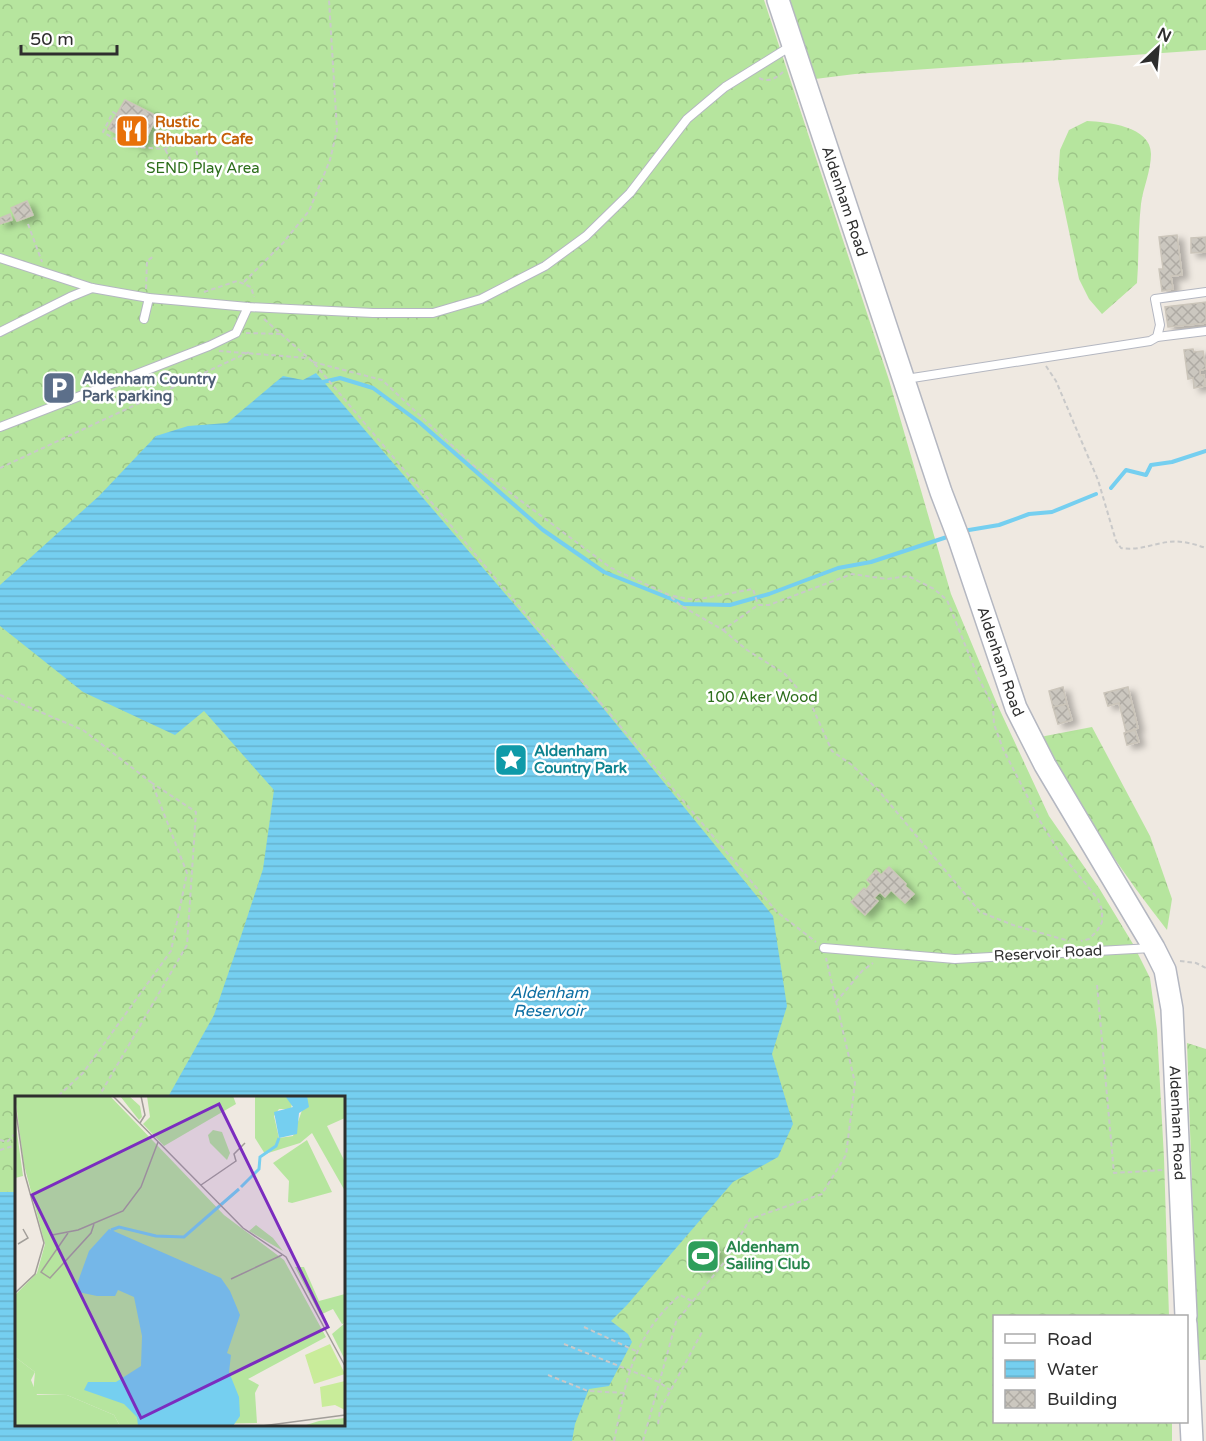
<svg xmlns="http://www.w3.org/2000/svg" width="1206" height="1441" font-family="'Varela Round',sans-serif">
<defs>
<pattern id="forest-crowns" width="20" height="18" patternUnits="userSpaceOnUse" patternTransform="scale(1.5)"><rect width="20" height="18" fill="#b6e59e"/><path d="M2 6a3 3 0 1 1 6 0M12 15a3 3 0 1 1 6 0" fill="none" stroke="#9dc588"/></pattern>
<pattern id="water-rules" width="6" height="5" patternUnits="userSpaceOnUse" patternTransform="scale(1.5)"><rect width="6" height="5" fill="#75cff0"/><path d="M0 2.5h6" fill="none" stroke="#66b2ce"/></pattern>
<pattern id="building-cross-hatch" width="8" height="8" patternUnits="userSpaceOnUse" patternTransform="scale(1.5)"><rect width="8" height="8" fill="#cbc7bf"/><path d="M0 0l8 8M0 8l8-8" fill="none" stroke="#afaba4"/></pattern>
<filter id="shadow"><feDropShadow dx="6" dy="4" stdDeviation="3" flood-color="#0004"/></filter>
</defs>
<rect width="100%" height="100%" fill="#efe9e1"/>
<g fill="url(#forest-crowns)" fill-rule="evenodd">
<path d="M0 0H764L889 380 951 594 997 704 1049 816 1099 888 1133 944 1150 978 1157 1030 1164 1158 1169 1316H994V1422H1172V1441H0ZM16 1098H344V1424H16Z"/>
<path d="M789 0H1206V50L855 74 815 79Z"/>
<path d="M1087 121C1107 122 1151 126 1151 154 1151 171 1143 188 1141 204 1138 230 1139 257 1137 283L1102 314 1089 299 1079 279 1058 179 1060 150 1069 130Z"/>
<path d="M1092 727 1150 836 1172 899 1167 930C1119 869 1077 805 1040 737Z"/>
<path d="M1187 1043 1206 1049V1360H1198Z"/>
</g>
<path fill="url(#water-rules)" d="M316 373 603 708 773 916 787 1006 772 1054 793 1124 778 1157 733 1182 627 1305 611 1321 628 1334 632 1342 609 1386 589 1389 575 1424 572 1441H0V1192H16V1424H344V1098L168 1097 214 1015 241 936 263 869 274 790 204 711 175 735 83 692 0 626V585L99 496 156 436 188 426 227 423 283 376 303 380Z"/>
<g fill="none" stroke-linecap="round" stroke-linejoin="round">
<g stroke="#75cff0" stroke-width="4">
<path d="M323 382 340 378 373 388 419 422 543 530 604 572 684 604 730 605 769 594 838 568 871 562 950 536"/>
<path d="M1111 488 1126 470 1146 475 1151 465 1172 462 1206 451"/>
<path d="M963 531 999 525 1029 514 1052 512 1096 494"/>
</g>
</g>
<g fill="url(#building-cross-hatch)" stroke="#cbc5ba" stroke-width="1.5" filter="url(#shadow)">
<path d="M125 100 157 116 142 147 128 139 127 142 121 139 122 136 108 129Z"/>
<path d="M27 201 33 215 17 221 11 208Z"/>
<path d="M10 214 12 220 0 224V218Z"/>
<path d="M1177 235 1182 275 1171 276 1173 289 1162 291 1159 269H1163L1159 237Z"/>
<path d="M1206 237V252L1191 253V238Z"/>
<path d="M1206 302V323L1168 327 1165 307Z"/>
<path d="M1193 349 1194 352 1203 351 1206 369 1200 370V375H1204L1205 386 1194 388 1193 378 1188 379 1184 350Z"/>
<path d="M1063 687 1067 704 1053 707 1049 691Z"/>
<path d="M1128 687 1138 728 1126 732 1119 703 1108 706 1104 693Z"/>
<path d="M1067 704 1072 720 1058 724 1053 707Z"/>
<path d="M1135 730 1139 742 1127 745 1124 733Z"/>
<path d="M889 867 906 884 905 886 914 894 905 903 891 890 885 897 880 892 874 898 878 901 865 915 851 902 864 888 866 890 871 884 867 880 876 870 881 875Z"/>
<path d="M703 1239 720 1252 704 1272 687 1259Z"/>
</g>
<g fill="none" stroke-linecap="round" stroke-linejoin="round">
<defs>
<g id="lane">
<path d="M0 258 92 288 149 298 248 307 373 313H433L481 299 545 266 586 236 630 193 687 119 725 87 791 46"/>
<path d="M144 319 149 298"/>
<path d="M0 332 70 297 92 288"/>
<path d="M1157 337 1206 331"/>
<path d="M906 379 1150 341 1157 337 1160 325 1155 299 1206 292"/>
<path d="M0 427 209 346 236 333 248 307"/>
<path d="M824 948 955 959 1152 948"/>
</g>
<g id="secondary">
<path id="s1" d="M778 0 941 492 959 539 1016 708 1045 765 1154 948 1165 970 1172 1009 1186 1316"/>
<path d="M1186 1324 1192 1441"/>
</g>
</defs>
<use href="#lane" stroke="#b4b7c1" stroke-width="10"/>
<use href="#secondary" stroke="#b4b7c1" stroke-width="24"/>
<g stroke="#c9c9c9" stroke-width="2" stroke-dasharray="4.5 3" stroke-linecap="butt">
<path d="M759 78C769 83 776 78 783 72"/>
<path d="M116 114 113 112 103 132 122 143 137 147 165 149 179 143H189C197 148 199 154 196 163L189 170H179L172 163 165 149"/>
<path d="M28 224 42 262"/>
<path d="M244 282 283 243 309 211 330 160 337 130 329 0"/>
<path d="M146 289 147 261 154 256"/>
<path d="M204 292 237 281 251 287 254 297"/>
<path d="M264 319 313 362 777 912 816 942"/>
<path d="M246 333 282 334"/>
<path d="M219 351 308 358"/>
<path d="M313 362 382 380 473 465 611 568 669 595 680 605 723 630 758 605H769L852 574 887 579 908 576 934 589 947 600 978 677 993 706 994 724 1003 749 1040 821 1058 850 1098 899 1102 910V922L1097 931 1089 939 1081 941"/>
<path d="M1046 366 1056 381 1098 480 1116 541 1121 548C1138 551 1152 544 1168 542 1181 540 1194 544 1206 548"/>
<path d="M0 468 249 352"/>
<path d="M673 596 695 600 753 589 758 605"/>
<path d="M723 630 747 650 785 674 811 704 832 751 852 765 879 791 980 912 1013 925 1069 941"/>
<path d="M0 695 83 730 152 783 187 873 171 951 83 1073 56 1098"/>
<path d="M1180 961 1196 963 1206 968"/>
<path d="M1097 985 1114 1173 1163 1170"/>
<path d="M836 1002 862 971 873 963"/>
<path d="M98 1098 187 945 196 812 152 783"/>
<path d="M0 1140 7 1142 16 1133"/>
<path d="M0 1150 16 1145"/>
<path d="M584 1327 638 1352"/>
<path d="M564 1344 659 1382 670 1390"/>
<path d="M548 1375 588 1391 624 1393C633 1353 649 1322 680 1295L692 1301"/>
<path d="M658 1424 660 1410 702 1332"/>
<path d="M614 1441 624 1393"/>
<path d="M643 1441 676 1322 726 1260 750 1219 822 1194 846 1155 855 1083 826 958"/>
</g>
<use href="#lane" stroke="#fff" stroke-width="8"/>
<use href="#secondary" stroke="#fff" stroke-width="21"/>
</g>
<defs>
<symbol id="restaurant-square" viewBox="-11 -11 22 22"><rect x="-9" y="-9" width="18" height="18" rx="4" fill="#e8710a" stroke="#fff"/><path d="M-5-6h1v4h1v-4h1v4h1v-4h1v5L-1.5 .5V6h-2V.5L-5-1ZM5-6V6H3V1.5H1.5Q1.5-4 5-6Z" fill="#fff"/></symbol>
<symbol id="parking-square" viewBox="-11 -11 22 22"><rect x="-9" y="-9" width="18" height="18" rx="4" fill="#5c6f8a" stroke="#fff"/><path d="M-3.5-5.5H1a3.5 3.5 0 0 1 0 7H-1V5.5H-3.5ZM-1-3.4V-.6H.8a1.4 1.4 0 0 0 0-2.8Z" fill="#fff"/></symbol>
<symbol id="sight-square" viewBox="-11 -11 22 22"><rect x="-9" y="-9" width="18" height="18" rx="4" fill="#0f9aa8" stroke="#fff"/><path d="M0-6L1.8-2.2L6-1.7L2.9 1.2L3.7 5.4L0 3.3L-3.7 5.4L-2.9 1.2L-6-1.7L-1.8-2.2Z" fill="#fff"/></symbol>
<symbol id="stadium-square" viewBox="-11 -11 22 22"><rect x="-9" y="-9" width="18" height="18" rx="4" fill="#2e9e5b" stroke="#fff"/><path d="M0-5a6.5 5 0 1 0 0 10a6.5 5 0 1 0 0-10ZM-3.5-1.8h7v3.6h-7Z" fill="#fff"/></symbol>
</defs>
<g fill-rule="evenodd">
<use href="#restaurant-square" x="113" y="112" width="38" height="38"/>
<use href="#parking-square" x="40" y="369" width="38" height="38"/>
<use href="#sight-square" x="492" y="741" width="38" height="38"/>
<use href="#stadium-square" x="684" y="1237" width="38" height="38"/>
</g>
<g text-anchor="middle" stroke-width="5" stroke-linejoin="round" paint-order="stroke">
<g font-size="15" font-weight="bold" fill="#c56008" stroke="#fff" text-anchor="start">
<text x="155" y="127">Rustic<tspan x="155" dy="17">Rhubarb Cafe</tspan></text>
</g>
<g font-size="15" fill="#2c6e1b" stroke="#fff">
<text x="203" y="173">SEND Play Area</text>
<text x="762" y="702">100 Aker Wood</text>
</g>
<g font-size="15" fill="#2e2e2e" stroke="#fff">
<text dy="5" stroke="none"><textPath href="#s1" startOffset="212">Aldenham Road</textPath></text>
<text dy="5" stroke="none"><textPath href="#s1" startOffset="698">Aldenham Road</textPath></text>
<text transform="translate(1048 953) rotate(-3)" y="5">Reservoir Road</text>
<text dy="5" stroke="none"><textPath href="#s1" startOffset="1202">Aldenham Road</textPath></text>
</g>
<g font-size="15" font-weight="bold" fill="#4e5e75" stroke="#fff" text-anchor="start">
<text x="82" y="384">Aldenham Country<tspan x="82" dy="17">Park parking</tspan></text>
</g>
<g font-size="15" font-weight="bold" fill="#0d838f" stroke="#fff" text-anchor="start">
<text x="534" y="756">Aldenham<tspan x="534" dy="17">Country Park</tspan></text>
</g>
<g font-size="15" font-weight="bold" fill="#27864d" stroke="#fff" text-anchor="start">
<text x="726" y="1252">Aldenham<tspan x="726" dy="17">Sailing Club</tspan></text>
</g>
<g font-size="16" font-style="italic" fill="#0d6fa3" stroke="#fff">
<text x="549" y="998">Aldenham<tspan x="549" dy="18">Reservoir</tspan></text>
</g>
</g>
<g transform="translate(15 1096)">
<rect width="330" height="330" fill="#efe9e1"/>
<path d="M0 22 8 80 0 82ZM330 227V264L317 238ZM0 261 20 276 16 284 22 299H52L99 319 105 330H0Z" fill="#b6e59e"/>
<path d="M0 0H95L209 119 269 164 311 241 233 283 244 289 240 297 242 327 105 330 99 319 52 299 18 298 20 276 0 261V199L22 177 30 148 9 69ZM105 0H114L125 10 127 21 124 24ZM132 0H218L221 8 149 50 128 28 135 21ZM240 0H270L277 7 276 13H264L259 20 264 42 278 40 292 0H329L330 22 312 30 330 66V95L297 37 285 47 250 58 240 42ZM198 34 207 36 215 57 212 64 195 47 193 39ZM292 44 317 96 277 107 273 106 274 85 258 67ZM241 129 258 142 268 155 234 135ZM280 171H289L304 205 330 198V227L327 228 318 213 305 219ZM330 322V330H288L304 325Z" fill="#b6e59e"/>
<path d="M315 248 330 278 299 288 290 259ZM330 285V314L320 309 307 311 305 291Z" fill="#c9ec9a"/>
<path d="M270 0H292L294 11 284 17 282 38 264 42 259 16 278 11ZM94 133 206 182 215 195 225 219 212 257 216 259 214 276 224 301 225 320 218 330H123L122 321 109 308 69 294 73 286H101L126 270 127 240 119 201 103 194 100 200H82L63 196 61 191 74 155Z" fill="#75cff0"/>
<path fill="none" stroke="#75cff0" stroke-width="3" d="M226 91 244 73 245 61 261 50 264 42M96 134 104 131 141 140 169 141 224 93"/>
<path fill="none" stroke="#a29e99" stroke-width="1.5" d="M98 0 228 132 271 161 330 270M0 9 10 79 29 147 20 178 0 197M125 27 130 19 126 0M186 89 221 65 219 58 230 47M53 137 26 176 35 182 76 137 79 128M37 139 63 134 108 115 126 91 143 46M3 148 13 142 8 133M216 183 267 159M247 330 330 319"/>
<path fill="#7b2cbf" fill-opacity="0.15" stroke="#7b2cbf" stroke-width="3" d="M204 8 313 231 126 322 17 99Z"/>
<rect width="330" height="330" fill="none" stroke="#2e2e2e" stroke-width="3"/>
</g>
<rect x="993" y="1315" width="195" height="108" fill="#ffffff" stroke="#ababab" stroke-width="1.5"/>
<rect x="1005" y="1334" width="30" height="9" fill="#ffffff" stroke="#ababab" stroke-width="1.5"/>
<text x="1047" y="1345" font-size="18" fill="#2e2e2e">Road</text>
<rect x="1005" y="1360" width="30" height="18" fill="url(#water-rules)" stroke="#ababab" stroke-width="1.5"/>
<text x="1047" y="1375" font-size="18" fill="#2e2e2e">Water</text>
<rect x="1005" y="1390" width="30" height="18" fill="url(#building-cross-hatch)" stroke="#ababab" stroke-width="1.5"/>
<text x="1047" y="1405" font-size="18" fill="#2e2e2e">Building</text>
<g transform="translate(1158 48) rotate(26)" stroke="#ffffff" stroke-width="4.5" paint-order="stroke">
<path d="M0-4.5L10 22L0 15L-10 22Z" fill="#2e2e2e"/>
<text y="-9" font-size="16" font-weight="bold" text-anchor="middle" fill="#2e2e2e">N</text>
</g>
<path d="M21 45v9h96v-9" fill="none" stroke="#2e2e2e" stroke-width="3"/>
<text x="30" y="45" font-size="18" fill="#2e2e2e" stroke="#ffffff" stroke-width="4.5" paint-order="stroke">50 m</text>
</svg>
